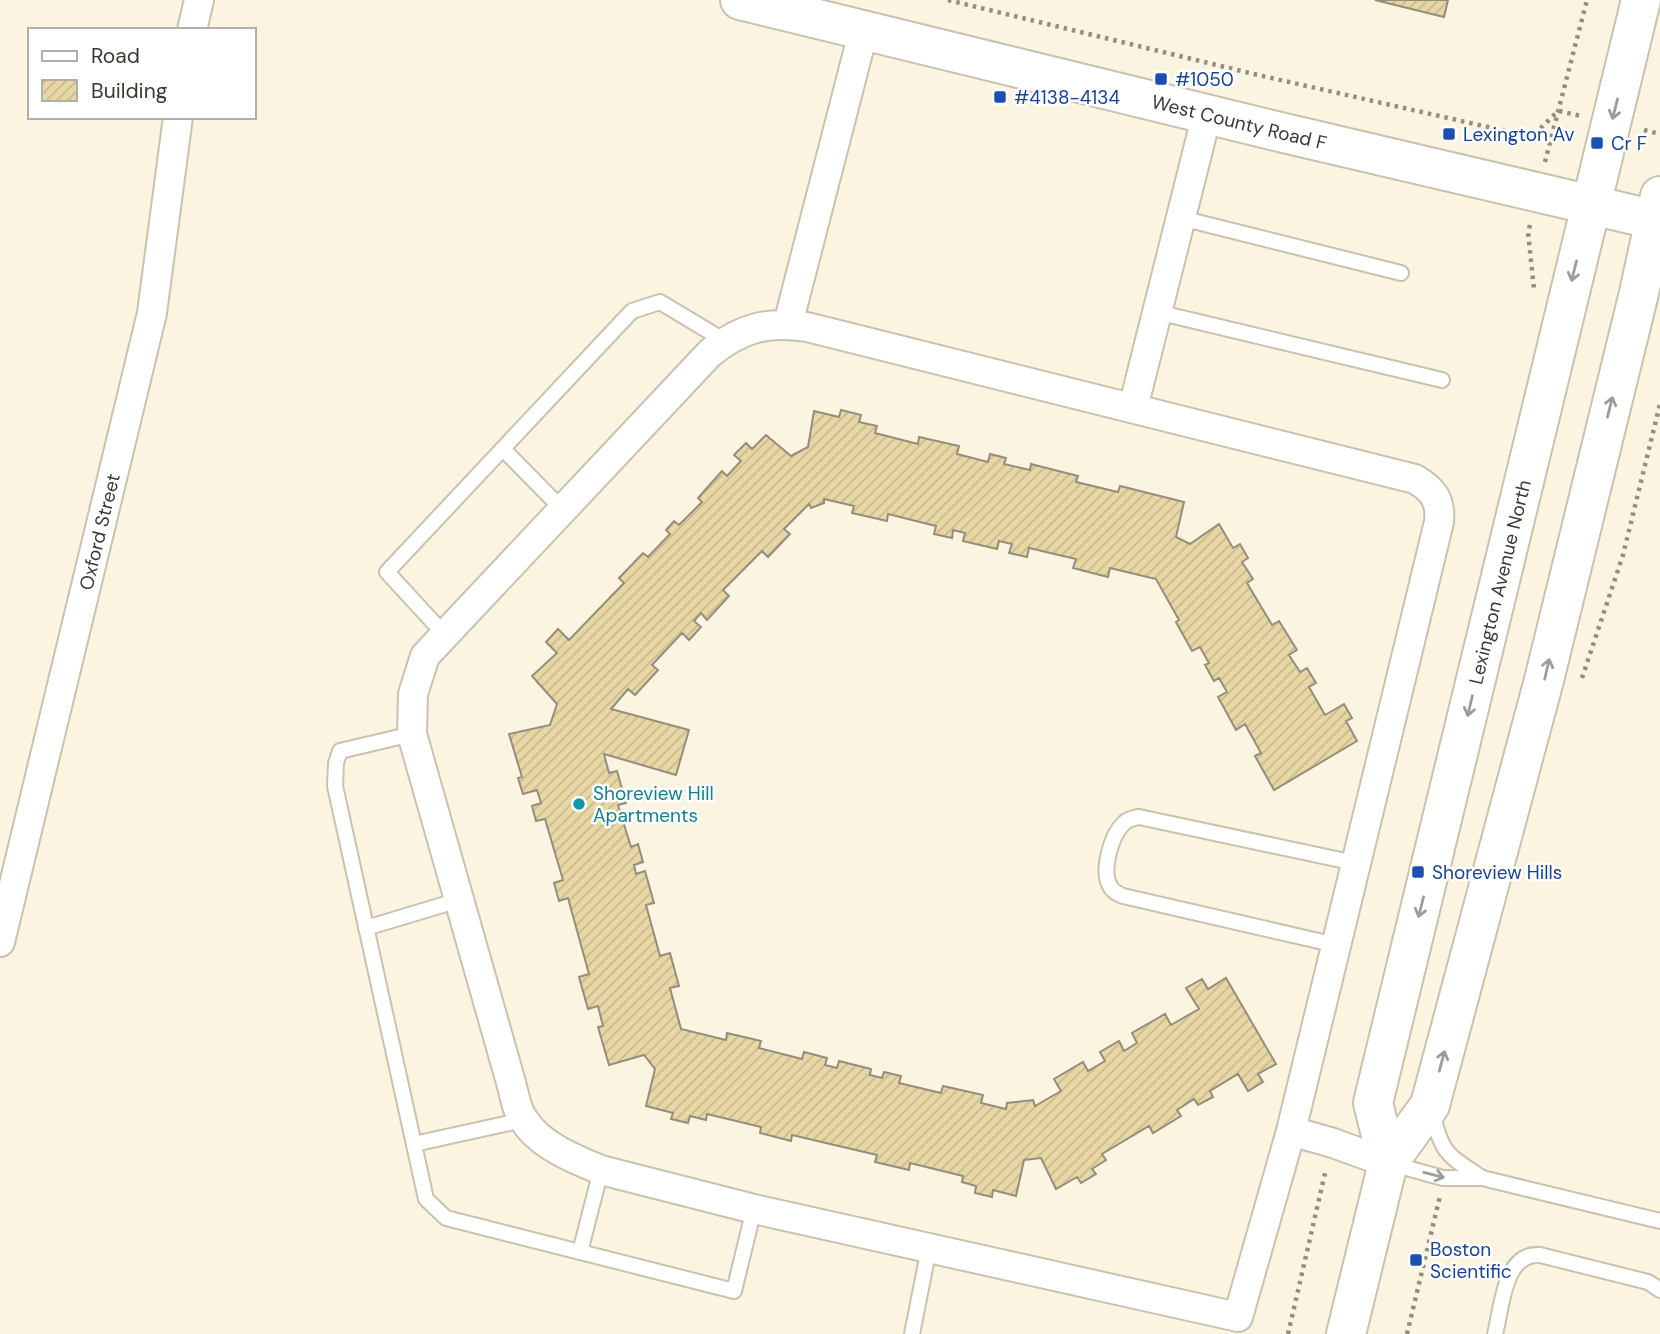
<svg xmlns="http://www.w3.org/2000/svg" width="1660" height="1334" font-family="'DM Sans',sans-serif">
<defs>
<pattern id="building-hatch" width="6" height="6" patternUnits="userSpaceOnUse" patternTransform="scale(1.75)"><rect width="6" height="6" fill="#e8d7a4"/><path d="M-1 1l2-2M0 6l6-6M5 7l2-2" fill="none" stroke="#c8b98e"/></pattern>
</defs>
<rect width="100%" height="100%" fill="#fbf4e1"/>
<g fill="url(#building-hatch)" stroke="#948e7d" stroke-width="2">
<path d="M1375 0H1448L1444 17Z"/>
<path d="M841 410 861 415 859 422 877 426 875 433 918 444 919 437 959 446 957 454 988 462 990 454 1006 458 1004 464 1030 470 1031 464 1078 476 1076 482 1118 492 1120 486 1184 502 1176 537 1190 544 1219 524 1233 548 1240 544 1248 558 1242 562 1253 579 1247 583 1272 625 1279 621 1297 650 1289 655 1300 672 1307 668 1316 683 1309 687 1325 715 1344 704 1352 718 1346 721 1357 741 1274 790 1255 756 1261 753 1245 724 1236 730 1218 697 1227 692 1219 678 1214 681 1205 665 1209 663 1200 647 1192 651 1176 622 1179 620 1156 579 1110 568 1108 577 1073 568 1076 559 1029 548 1027 557 1009 553 1012 544 999 541 997 549 963 541 965 533 953 530 952 538 934 534 936 526 888 514 887 521 852 513 854 506 824 499V503L811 508 809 504 784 529 790 534 768 557 762 551 723 590 729 596 707 620 701 613 694 621 701 627 689 640 682 633 652 665 658 670 635 695 628 689 611 709 689 730 676 775 604 754 609 773 617 771 626 803 618 805 631 847 638 844 643 862 634 865 636 874 645 871 654 903 646 905 660 956 670 953 679 986 670 988 681 1029 726 1040 727 1033 761 1041 759 1048 802 1059 804 1052 827 1058 825 1065 837 1068 839 1061 871 1069 870 1075 882 1078 884 1072 901 1076 899 1083 941 1093 943 1086 983 1095 981 1103 1006 1109 1007 1103 1033 1100 1035 1106 1061 1091 1054 1079 1083 1062 1088 1071 1105 1061 1100 1052 1119 1041 1124 1051 1137 1043 1132 1033 1165 1014 1171 1025 1199 1009 1186 988 1202 979 1208 989 1226 978 1276 1064 1258 1074 1263 1082 1248 1091 1238 1074 1210 1091 1213 1097 1198 1105 1194 1099 1177 1110 1181 1116 1153 1133 1149 1126 1102 1154 1106 1160 1092 1169 1096 1174 1081 1183 1077 1177 1056 1189 1041 1158 1024 1160 1016 1196 993 1190 992 1197 975 1193 976 1186 962 1182 963 1176 910 1163 909 1170 875 1162 877 1155 792 1135 791 1141 760 1133 761 1127 707 1114 706 1120 690 1116 688 1123 671 1119 673 1113 646 1106 655 1069 644 1055 609 1065 598 1027 603 1026 598 1006 588 1009 579 977 589 974 568 898 559 901 554 883 563 880 545 819 536 821 532 806 541 803 537 790 523 794 518 778 522 777 509 734 550 725 557 704 532 676 557 653 546 642 558 629 569 640 624 583 619 578 643 553 648 557 670 534 666 530 674 521 679 525 702 502 698 498 722 471 727 476 741 461 734 455 746 443 752 449 766 435 791 456 808 447 814 411 839 417Z"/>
</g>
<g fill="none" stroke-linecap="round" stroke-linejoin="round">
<defs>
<g id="lane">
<path d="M1181 218 1401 273"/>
<path d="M1157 312 1442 380"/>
<path d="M503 449 562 509"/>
<path d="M444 634 387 572 632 311 660 302 725 341"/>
<path d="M412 734 340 751 336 763 335 786 426 1199 446 1218 734 1291 754 1209"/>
<path d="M366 928 459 900"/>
<path d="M1336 945 1123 896C1118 894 1113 892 1110 886 1101 871 1111 835 1124 823 1128 819 1133 818 1139 817L1355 863"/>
<path d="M1432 1113C1443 1156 1447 1154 1482 1178"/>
<path d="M414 1144 523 1120"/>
<path d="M1392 1164 1443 1178H1482L1660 1221"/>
<path d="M580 1252 601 1170"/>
<path d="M912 1334 929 1248"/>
<path d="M1495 1334C1502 1307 1504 1252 1540 1255L1648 1282 1660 1290"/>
</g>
<g id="street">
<path d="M192 30 199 0"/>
<path d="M788 324 864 29"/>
<path d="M1133 408 1207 114"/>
<path id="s1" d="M0 942 152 313 178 117"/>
<path d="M1291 1131 1439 522C1441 501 1434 490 1415 479L807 327C767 321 741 328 710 353L425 656 413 694 412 734 510 1079C514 1092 516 1110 524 1120 539 1145 576 1160 601 1170L754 1209 1238 1317 1291 1131 1333 1143 1388 1163"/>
</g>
<g id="secondary">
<path id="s2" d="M740 0 1284 133 1660 221"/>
<path id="s3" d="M1388 1163 1373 1103 1641 0"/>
<path d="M1346 1334 1388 1163 1430 1105 1544 680 1639 293 1660 196"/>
</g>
</defs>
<use href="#lane" stroke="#c8c2af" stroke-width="18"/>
<use href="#street" stroke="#c8c2af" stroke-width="32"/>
<use href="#secondary" stroke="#c8c2af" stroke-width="42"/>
<g stroke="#938e81" stroke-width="4.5" stroke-dasharray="3.5 5" stroke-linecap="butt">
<path d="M948 0 1258 75 1532 137 1558 111"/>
<path d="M1559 111 1581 116"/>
<path d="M1644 130 1660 134"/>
<path d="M1545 162 1587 0"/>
<path d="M1530 225 1528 232 1534 289"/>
<path d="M1582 678 1623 555 1660 404"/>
<path d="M1288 1334 1326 1169"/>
<path d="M1407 1334 1440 1196"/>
</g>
<use href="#lane" stroke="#fff" stroke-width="14"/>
<use href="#street" stroke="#fff" stroke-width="28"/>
<use href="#secondary" stroke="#fff" stroke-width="38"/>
</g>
<defs><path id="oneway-shaft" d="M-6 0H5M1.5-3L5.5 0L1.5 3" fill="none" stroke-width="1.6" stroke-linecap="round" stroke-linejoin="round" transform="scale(1.75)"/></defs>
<g stroke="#9d9c98">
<use href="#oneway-shaft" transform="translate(1615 109) rotate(104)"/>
<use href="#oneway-shaft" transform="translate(1574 271) rotate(104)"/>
<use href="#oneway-shaft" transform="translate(1610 407) rotate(-76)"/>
<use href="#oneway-shaft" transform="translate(1547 669) rotate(-77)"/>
<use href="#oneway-shaft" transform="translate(1470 706) rotate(103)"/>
<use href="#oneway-shaft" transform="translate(1421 907) rotate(104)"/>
<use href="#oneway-shaft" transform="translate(1442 1061) rotate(-75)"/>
<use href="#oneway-shaft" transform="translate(1434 1175) rotate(14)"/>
</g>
<g fill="#1a4fb4" stroke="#fff" stroke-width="2.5">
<rect x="1154" y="72" width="14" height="14" rx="3.5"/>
<rect x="993" y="90" width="14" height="14" rx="3.5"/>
<rect x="1442" y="127" width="14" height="14" rx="3.5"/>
<rect x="1590" y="136" width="14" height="14" rx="3.5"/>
<rect x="1411" y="865" width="14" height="14" rx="3.5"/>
<rect x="1409" y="1253" width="14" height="14" rx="3.5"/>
</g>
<circle fill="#0f9aa8" stroke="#fff" stroke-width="2.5" cx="579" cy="804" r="7"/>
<g text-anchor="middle" stroke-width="5" stroke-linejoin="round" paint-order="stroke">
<g font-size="19" fill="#164399" stroke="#fff" text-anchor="start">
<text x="1175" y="86">#1050</text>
<text x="1014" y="104">#4138-4134</text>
<text x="1463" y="141">Lexington Av</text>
<text x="1611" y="150">Cr F</text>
<text x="1432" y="879">Shoreview Hills</text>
<text x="1430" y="1256">Boston<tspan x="1430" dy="22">Scientific</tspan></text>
</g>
<g font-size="19" fill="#3b3831" stroke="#fff">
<text dy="7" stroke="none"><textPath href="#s2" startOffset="514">West County Road F</textPath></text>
<text dy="7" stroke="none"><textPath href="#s1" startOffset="422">Oxford Street</textPath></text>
<text dy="7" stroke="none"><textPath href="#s3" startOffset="598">Lexington Avenue North</textPath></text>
</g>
<g font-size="19" fill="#0d838f" stroke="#fff" text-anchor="start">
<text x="593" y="800">Shoreview Hill<tspan x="593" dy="22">Apartments</tspan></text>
</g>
</g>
<rect x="28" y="28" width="228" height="91" fill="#ffffff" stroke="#b1afad" stroke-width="2"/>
<rect x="42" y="51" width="35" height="10" fill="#ffffff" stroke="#b1afad" stroke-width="2"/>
<text x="91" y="63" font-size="21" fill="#3b3831">Road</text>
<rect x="42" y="80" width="35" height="21" fill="url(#building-hatch)" stroke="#b1afad" stroke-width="2"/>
<text x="91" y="98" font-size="21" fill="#3b3831">Building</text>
</svg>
